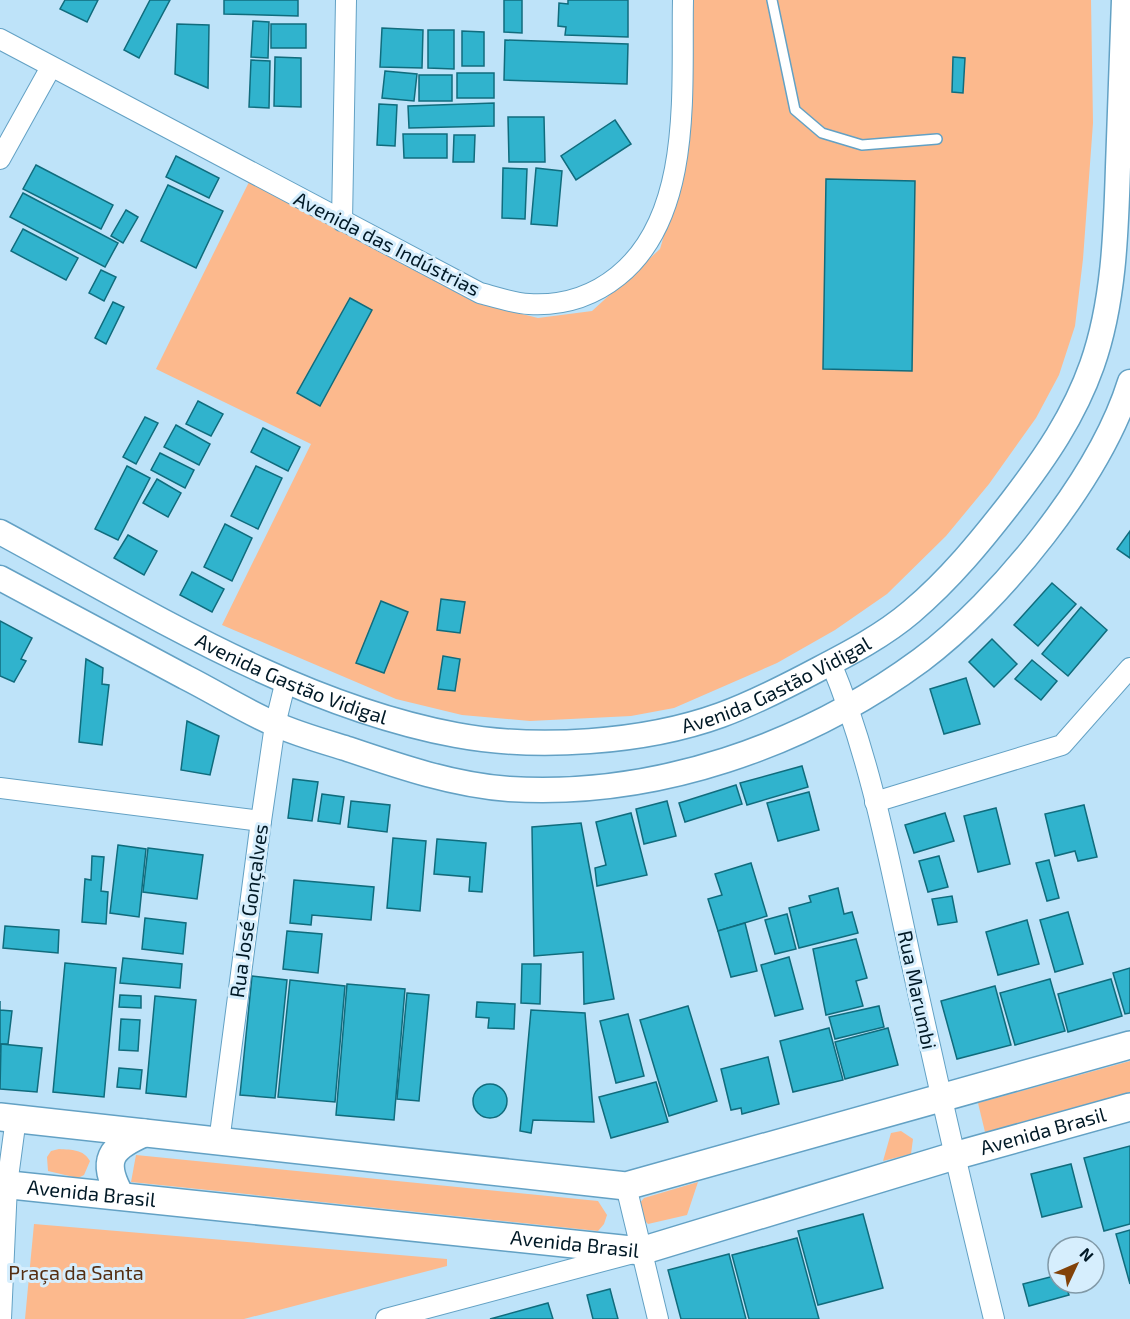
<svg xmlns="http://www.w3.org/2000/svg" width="1130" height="1319" font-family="'Exo 2',sans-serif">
<rect width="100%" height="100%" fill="#bee3f9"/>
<g fill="#fcb98d">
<path d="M692 0H1091L1093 123 1083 259 1075 326 1059 375 1036 418 989 484 946 536 887 594 835 630 777 663 674 708 631 716 530 721 462 715 396 699 222 625 311 444 156 369 250 180 474 302 538 318 592 311 660 249 689 150Z"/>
<path d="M1130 1061V1092L985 1132 978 1103Z"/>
<path d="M901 1131 913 1139 911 1154 883 1161 891 1133Z"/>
<path d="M59 1149C72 1150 83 1149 90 1161L84 1175 78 1178 48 1171 47 1157 51 1151Z"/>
<path d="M136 1155 598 1201 607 1215 604 1224 598 1231 131 1182Z"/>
<path d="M698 1182 687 1215 648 1224 643 1219 639 1204 644 1198Z"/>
<path d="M34 1224 447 1259V1266L244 1319H25Z"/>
</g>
<g fill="#30b3cd" stroke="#106c7d" stroke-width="1.5">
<path d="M65 0H98L87 22 60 9Z"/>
<path d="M150 0H170L139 58 124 50Z"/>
<path d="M224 0H298V16L224 14Z"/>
<path d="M504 0H522V33L504 32Z"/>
<path d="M568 0H628V37L565 35 566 27 558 26 559 3 568 4Z"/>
<path d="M253 21 269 22 268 58 251 57Z"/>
<path d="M177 24 209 25 208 88 175 74Z"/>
<rect x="271" y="24" width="35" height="24"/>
<path d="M382 28 423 30 422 68 380 67Z"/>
<path d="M428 30H454V69L428 68Z"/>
<path d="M462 31 484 32V66H462Z"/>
<path d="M505 40 628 44 627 84 504 80Z"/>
<path d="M275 57 301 58V107L274 106Z"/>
<path d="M953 57 965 58 963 93 952 92Z"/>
<path d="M251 60 270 61 269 108 249 107Z"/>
<path d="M385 71 417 74 414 101 382 98Z"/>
<rect x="457" y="73" width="37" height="25"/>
<rect x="419" y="75" width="33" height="26"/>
<path d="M494 103V126L409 128 408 106Z"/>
<path d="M379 104 397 105 395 146 377 145Z"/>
<path d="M508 117H544L545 162H509Z"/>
<path d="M615 120 631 144 576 180 561 156Z"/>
<path d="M403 134H447V158H404Z"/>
<path d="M454 135H475L474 162H453Z"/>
<path d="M176 156 219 178 209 198 166 177Z"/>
<path d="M36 165 113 205 101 229 23 189Z"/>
<path d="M503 168 527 169 525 219 502 218Z"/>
<path d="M536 168 562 171 557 226 531 224Z"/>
<path d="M826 179 915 181 912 371 823 369Z"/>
<path d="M168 185 223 211 196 268 141 241Z"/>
<path d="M23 193 118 243 105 267 10 217Z"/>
<path d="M126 210 138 217 123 243 111 236Z"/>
<path d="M23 229 78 258 66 280 11 251Z"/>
<path d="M101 270 116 277 104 301 89 293Z"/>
<path d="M350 298 372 310 320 406 297 393Z"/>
<path d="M113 302 124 307 106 344 95 338Z"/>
<path d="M198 401 223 414 211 436 186 424Z"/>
<path d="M145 417 158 423 136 464 123 457Z"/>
<path d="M176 425 210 444 199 465 164 447Z"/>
<path d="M263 428 300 447 288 471 251 452Z"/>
<path d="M160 453 194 470 185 488 151 470Z"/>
<path d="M127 466 150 478 118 540 95 529Z"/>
<path d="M256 466 282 478 258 529 231 516Z"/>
<path d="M157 479 181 493 168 517 143 503Z"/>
<path d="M225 524 252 538 232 581 204 567Z"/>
<path d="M1130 531V558L1117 549Z"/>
<path d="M128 535 157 551 144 575 114 558Z"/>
<path d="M192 572 224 589 212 612 180 595Z"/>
<path d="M1052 583 1076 604 1038 646 1014 625Z"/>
<path d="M441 599 465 602 460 633 437 630Z"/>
<path d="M381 601 408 612 384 673 356 663Z"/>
<path d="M1081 607 1107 630 1068 676 1042 654Z"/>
<path d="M0 621 32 638 21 659 26 661 14 682 0 676Z"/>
<path d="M992 639 1017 664 994 687 969 662Z"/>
<path d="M443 656 460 659 455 691 438 689Z"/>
<path d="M86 659 103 668 102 684 109 685 102 745 79 742Z"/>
<path d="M1032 660 1057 681 1041 700 1015 679Z"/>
<path d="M966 678 980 724 944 734 930 689Z"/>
<path d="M187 721 219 736 210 775 181 770Z"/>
<path d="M802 766 808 787 747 805 740 783Z"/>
<path d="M293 779 318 782 312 821 288 818Z"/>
<path d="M736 785 742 804 685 822 679 803Z"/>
<path d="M809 792 819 830 778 841 767 803Z"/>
<path d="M322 794 344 797 340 824 318 821Z"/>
<path d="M351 801 390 805 387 832 348 827Z"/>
<path d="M667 801 676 836 644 844 636 809Z"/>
<path d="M1084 805 1097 857 1078 861 1075 851 1055 856 1045 814Z"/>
<path d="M996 808 1010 864 978 872 964 816Z"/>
<path d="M631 813 647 875 597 886 595 868 606 865 596 822Z"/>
<path d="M945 813 954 841 914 853 905 825Z"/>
<path d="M581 823 614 999 584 1004 583 952 534 956 532 827Z"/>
<path d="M393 838 426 841 420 911 387 908Z"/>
<path d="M437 839 486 843 482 892 469 891 470 877 434 874Z"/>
<path d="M118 845 146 849 139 917 110 913Z"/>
<path d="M148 848 203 855 197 899 143 892Z"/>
<path d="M92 856 104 857 101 891 108 892 106 924 82 922 85 879 91 880Z"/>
<path d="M939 856 948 887 928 892 919 861Z"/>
<path d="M1049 860 1059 898 1047 901 1036 863Z"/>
<path d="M751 863 767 916 718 931 708 899 722 895 715 874Z"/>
<path d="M294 880 374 887 371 920 312 915 311 925 290 923Z"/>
<path d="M838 888 844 914 852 912 858 933 799 948 789 908 811 902 809 896Z"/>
<path d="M952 896 957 922 938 925 932 899Z"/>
<path d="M1068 912 1083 964 1055 972 1040 920Z"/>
<path d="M787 914 796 949 775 954 765 920Z"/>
<path d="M145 918 186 923 183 954 142 949Z"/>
<path d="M1027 920 1039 964 998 975 986 932Z"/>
<path d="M745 923 757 971 731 977 718 931Z"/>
<path d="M5 926 59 930 58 953 3 948Z"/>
<path d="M287 931 322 934 318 973 283 969Z"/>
<path d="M856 939 867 978 856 981 863 1006 826 1015 813 949Z"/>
<path d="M789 957 803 1009 775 1016 761 965Z"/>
<path d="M123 958 182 964 180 988 120 983Z"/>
<path d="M65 963 116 968 104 1097 53 1092Z"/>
<path d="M522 964H541L540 1004 521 1003Z"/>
<path d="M1130 968V1013L1125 1014 1113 973Z"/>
<path d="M252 976 287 980 275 1098 240 1095Z"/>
<path d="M1050 979 1065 1031 1015 1045 1000 993Z"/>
<path d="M1111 979 1122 1016 1068 1032 1058 994Z"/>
<path d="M290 980 345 986 335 1102 278 1097Z"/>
<path d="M347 984 405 989 394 1120 336 1115Z"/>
<path d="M995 986 1011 1045 957 1059 941 1001Z"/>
<path d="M407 993 429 995 419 1101 397 1099Z"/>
<path d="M120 995 141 996V1008L119 1007Z"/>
<path d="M155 996 196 1000 186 1097 146 1093Z"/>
<path d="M0 1001V1010L12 1011 8 1044H1L0 1053Z"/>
<path d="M477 1002 515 1004 514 1029 488 1028 489 1018 476 1017Z"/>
<path d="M688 1006 717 1101 669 1116 640 1020Z"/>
<path d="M879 1006 884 1027 835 1039 829 1017Z"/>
<path d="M531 1010 585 1013 594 1122 533 1120 531 1133 520 1131Z"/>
<path d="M628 1014 644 1076 616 1083 600 1021Z"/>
<path d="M121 1019 140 1020 138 1051 119 1050Z"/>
<path d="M829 1028 843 1080 793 1092 780 1041Z"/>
<path d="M888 1028 898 1065 845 1079 835 1042Z"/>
<path d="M1 1044 42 1048 37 1092 0 1089Z"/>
<path d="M768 1057 779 1104 742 1114 741 1108 731 1110 721 1069Z"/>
<path d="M119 1068 142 1070 140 1089 117 1087Z"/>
<path d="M656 1082 668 1122 611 1138 599 1097Z"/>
<circle cx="490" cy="1101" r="17"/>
<path d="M1130 1146V1224L1104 1231 1084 1158Z"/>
<path d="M1071 1164 1082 1207 1042 1217 1031 1174Z"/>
<path d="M863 1214 883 1288 818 1305 798 1231Z"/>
<path d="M1130 1230V1284L1116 1234Z"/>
<path d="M797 1238 819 1319H749L732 1255Z"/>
<path d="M729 1254 746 1319H681L668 1270Z"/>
<path d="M1058 1275V1283H1065L1069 1295 1029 1306 1023 1284Z"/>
<path d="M610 1289 618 1319H593L587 1295Z"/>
<path d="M548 1303 553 1319H490Z"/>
</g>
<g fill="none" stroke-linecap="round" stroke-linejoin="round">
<defs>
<path id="service" d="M772 0 795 110 822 133 862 145 937 139"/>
<g id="minor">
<path d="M0 39 480 293C495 297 513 303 529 304 563 306 592 297 618 276 694 215 681 88 683 0"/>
<path d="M0 159 51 67"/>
<path d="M342 221 346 0"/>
<path d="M831 663C871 759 890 864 912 965 938 1084 965 1201 994 1319"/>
<path d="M0 788 261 821"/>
<path d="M875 802 1062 745 1130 668"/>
<path d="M219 1142 261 821 275 725 286 680"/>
<path d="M626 1186 658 1319"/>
<path d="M1 1319 7 1185 16 1118"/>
<path d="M386 1319 629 1254"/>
</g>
<g id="tertiary">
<path id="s1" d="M0 532C143 609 295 705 456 735 536 750 644 743 721 715 754 703 787 686 819 669 850 653 884 635 911 612 950 579 981 541 1012 501 1045 458 1074 416 1092 365 1114 303 1116 232 1118 167 1120 111 1122 56 1124 0"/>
<path d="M0 578C62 611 123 644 185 677 215 692 244 711 275 724 297 734 322 741 345 748 398 766 453 785 509 789 655 798 804 746 921 660 1000 601 1100 478 1130 382"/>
</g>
<g id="secondary">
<path d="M0 1117 626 1186 1130 1045"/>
<path id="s2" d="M0 1184 641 1251 954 1156 1130 1107"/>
<path d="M120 1195C101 1160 110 1148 144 1133"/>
</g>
</defs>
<use href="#service" stroke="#63a1c4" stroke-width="12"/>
<use href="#minor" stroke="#63a1c4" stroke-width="22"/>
<use href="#tertiary" stroke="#63a1c4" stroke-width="27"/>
<use href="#secondary" stroke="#63a1c4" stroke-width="30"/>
<use href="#service" stroke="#fff" stroke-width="9"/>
<use href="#minor" stroke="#fff" stroke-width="20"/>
<use href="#tertiary" stroke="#fff" stroke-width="24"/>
<use href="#secondary" stroke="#fff" stroke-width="27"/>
</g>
<g text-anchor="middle" stroke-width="6" stroke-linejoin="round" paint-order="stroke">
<g font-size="20" fill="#011926" stroke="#d6eefd">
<text transform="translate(387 244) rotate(27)" y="7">Avenida das Indústrias</text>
<text dy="7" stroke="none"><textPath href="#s1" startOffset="327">Avenida Gastão Vidigal</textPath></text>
<text dy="7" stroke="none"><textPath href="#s1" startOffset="832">Avenida Gastão Vidigal</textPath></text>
<text transform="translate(249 911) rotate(-82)" y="7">Rua José Gonçalves</text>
<text transform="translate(917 990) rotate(78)" y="7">Rua Marumbi</text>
<text dy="7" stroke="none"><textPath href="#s2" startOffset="1064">Avenida Brasil</textPath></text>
<text dy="7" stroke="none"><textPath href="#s2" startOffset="92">Avenida Brasil</textPath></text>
<text dy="7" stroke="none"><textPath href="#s2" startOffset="578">Avenida Brasil</textPath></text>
</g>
<g font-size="20" fill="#542e12" stroke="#d6eefd">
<text x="76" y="1280">Praça da Santa</text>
</g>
</g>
<g transform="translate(1076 1265) rotate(46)"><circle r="28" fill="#d6eefd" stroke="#8199a7" stroke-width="1.5"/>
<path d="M0-4.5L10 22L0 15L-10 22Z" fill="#824209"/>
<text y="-9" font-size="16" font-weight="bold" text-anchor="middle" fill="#011926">N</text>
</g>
</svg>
